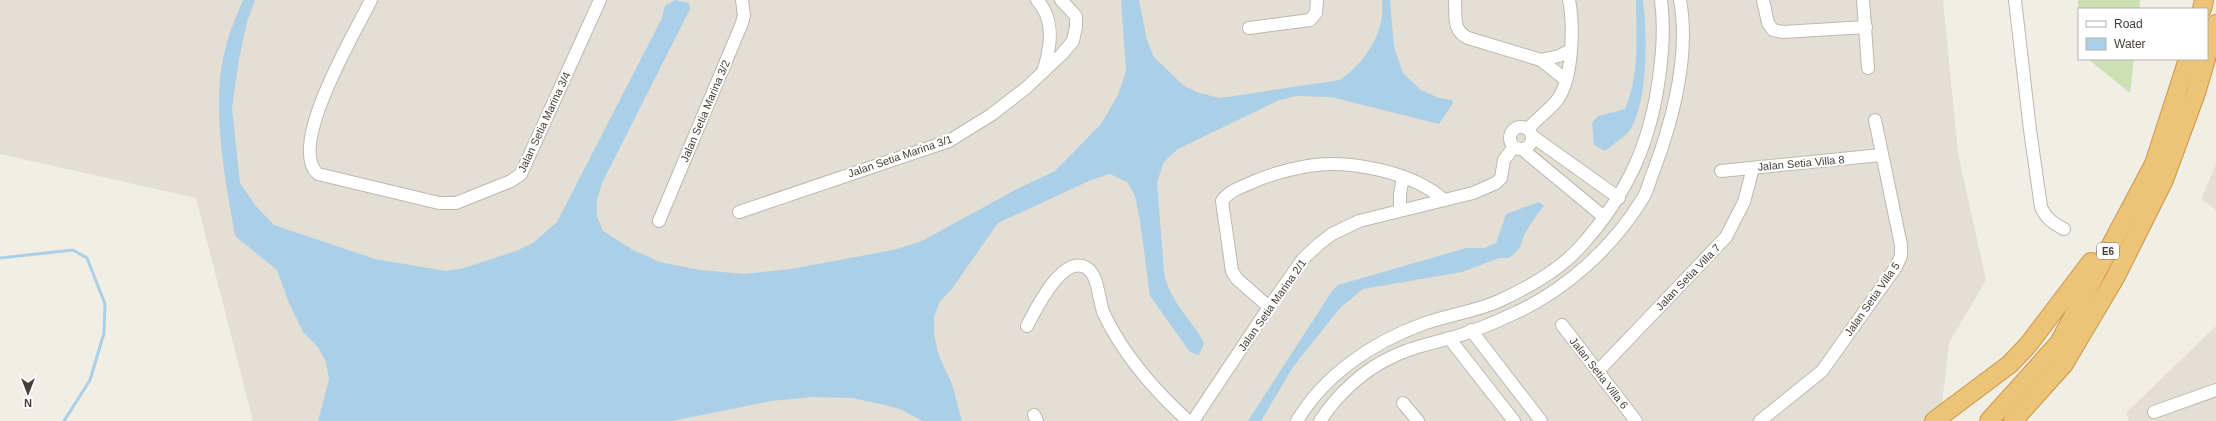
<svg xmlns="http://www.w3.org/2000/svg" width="2216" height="421" font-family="Helvetica,sans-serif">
<rect width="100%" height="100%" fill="#f1eee6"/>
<g fill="#e4dfd5">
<path d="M0 0H1943L1958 153 1986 280 1949 343 1940 421H253L196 198 0 154Z"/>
<path d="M2216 164V210L2201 199Z"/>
<path d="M2216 326V421H2129L2126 413Z"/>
</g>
<g fill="#cde0b4">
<path d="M2078 0H2140L2139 9H2079V52Z"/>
<path d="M2088 59H2134L2130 93Z"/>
</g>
<g fill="#aacfe7">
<path d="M243 0H255L247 22 239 59 232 108 240 183 255 205 274 225 375 259 446 271 464 268 516 251 533 243 557 222 662 18 665 6 675 0 689 3 690 9 602 183 597 200V216L603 231 633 250 660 262 700 270 744 274 791 269 893 250 922 241 1015 190 1055 171 1101 124 1118 95 1126 71 1121 0H1139L1147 40 1154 57 1184 86 1199 93 1220 98 1340 80C1365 62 1386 32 1382 0H1390L1394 47 1403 73 1421 90 1439 98 1452 100 1453 103 1439 124 1331 97 1296 96 1277 101 1178 149 1164 162 1157 182 1164 272C1169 299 1189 318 1202 339L1204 344 1199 355 1190 352 1150 296 1140 220 1135 196 1127 182 1110 174 1091 180 998 223 951 290 940 301 934 317V334L938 353 952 384 962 421H923L900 409 880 404 852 398 813 397 771 401 672 421H318L329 379 326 362 318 347 303 332 289 303 277 270 235 236C225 178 210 104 226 46 230 30 237 15 243 0Z"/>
<path d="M1636 0H1643C1647 35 1649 99 1630 130 1627 135 1611 146 1605 151L1594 145 1592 123 1598 116 1625 109C1640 74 1636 37 1636 0Z"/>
<path d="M1539 202 1544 206C1538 213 1532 221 1527 230 1518 245 1526 245 1509 258H1499L1462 272 1363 289 1340 308 1293 367 1261 421H1248L1332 291 1338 285 1466 248H1485L1496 243 1506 214Z"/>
</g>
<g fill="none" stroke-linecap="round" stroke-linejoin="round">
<path stroke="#aacfe7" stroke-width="3" d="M0 258 73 250 87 258 105 304 104 333 90 380 64 421"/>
<defs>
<g id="minor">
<path d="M371 0C356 31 286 147 318 174L439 203H456L511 181 521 174 600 0"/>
<path d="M1037 0C1055 19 1051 46 1044 69"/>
<path d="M1455 0C1456 16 1452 30 1468 38L1541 60 1566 80"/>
<path d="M1763 0 1768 23 1773 30 1783 32 1866 27"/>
<path d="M1863 0 1868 68"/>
<path d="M2015 0 2030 130 2041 207C2046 219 2053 223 2064 229"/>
<path d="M1249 28 1310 20 1316 13 1317 0"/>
<path d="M1541 60 1559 56 1571 50"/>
<circle cx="1521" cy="138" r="11"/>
<path d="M1528 129C1537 118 1550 110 1558 99 1573 77 1574 25 1569 0"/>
<path d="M1532 136 1619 198"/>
<path d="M1522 149 1604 217"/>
<path d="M1721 171 1881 155"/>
<path d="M1400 210V194L1403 177"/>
<path d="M739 212 949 141 991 115 1026 88 1062 54 1073 41 1076 27V16L1061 0"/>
<path d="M659 221 742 23 744 15 742 0"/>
<path d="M1269 307 1237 279 1232 271 1222 201C1229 190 1243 187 1255 181 1272 174 1290 169 1308 166 1349 159 1413 172 1444 200"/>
<path d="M1562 325 1636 421"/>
<path d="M1027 326C1035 311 1061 256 1085 267 1099 273 1098 301 1104 314 1124 356 1154 390 1188 421"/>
<path d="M1471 330 1541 421"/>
<path d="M1449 338 1514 421"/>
<path d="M1598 371 1726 237 1744 202 1753 168"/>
<path d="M1403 403 1418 421"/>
<path d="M2154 412 2216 390"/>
<path d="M1034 415 1037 421"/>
<path d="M1193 421 1269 307 1303 259 1319 244 1332 234 1359 221 1473 193 1496 183 1501 178 1504 160 1514 147"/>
<path d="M1297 421C1324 375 1373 342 1423 324 1447 315 1474 312 1499 301 1527 288 1559 271 1580 247 1628 194 1652 141 1660 70 1663 47 1664 23 1661 0"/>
<path d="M1320 421C1337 395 1363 370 1392 357 1409 348 1429 344 1447 339 1470 333 1494 323 1515 313 1566 290 1614 246 1643 198 1648 190 1650 179 1654 170 1673 119 1690 55 1680 0"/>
<path d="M1760 421 1822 371 1896 267 1901 256V245L1875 120"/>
</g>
<g id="highway">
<path d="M2202 9 2204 0"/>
<path d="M2207 55 2216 24"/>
<path d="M1934 421 2010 364 2028 345 2091 262"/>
<path d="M1989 421 2059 343 2154 164 2188 59"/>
<path d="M2013 421 2064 364 2115 278 2164 180 2196 93 2206 59"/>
</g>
</defs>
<use href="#minor" stroke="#beb8ad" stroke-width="14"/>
<use href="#highway" stroke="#c99848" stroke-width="20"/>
<use href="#minor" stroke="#fff" stroke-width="12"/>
<use href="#highway" stroke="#ecc377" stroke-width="18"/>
</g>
<g text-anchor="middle" stroke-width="4" stroke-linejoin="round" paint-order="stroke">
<rect fill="#fff" stroke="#7b7872" stroke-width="1" x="2097" y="243" width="22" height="16" rx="3"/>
<g font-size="10" font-weight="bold" fill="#433e36">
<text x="2108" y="255">E6</text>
</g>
<g font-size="11" fill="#433e36" stroke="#fff">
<text transform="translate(705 111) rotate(-67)" y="4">Jalan Setia Marina 3/2</text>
<text transform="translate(544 122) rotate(-65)" y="4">Jalan Setia Marina 3/4</text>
<text transform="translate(900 156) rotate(-19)" y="4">Jalan Setia Marina 3/1</text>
<text transform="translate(1801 163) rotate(-5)" y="4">Jalan Setia Villa 8</text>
<text transform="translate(1688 277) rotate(-46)" y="4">Jalan Setia Villa 7</text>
<text transform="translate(1872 299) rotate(-55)" y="4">Jalan Setia Villa 5</text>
<text transform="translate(1272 305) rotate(-55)" y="4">Jalan Setia Marina 2/1</text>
<text transform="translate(1599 373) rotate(52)" y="4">Jalan Setia Villa 6</text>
</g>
</g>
<rect x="2078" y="8" width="130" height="52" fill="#ffffff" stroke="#b4b2af"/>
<rect x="2086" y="21" width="20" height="6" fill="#ffffff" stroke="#b4b2af"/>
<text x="2114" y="28" font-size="12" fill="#433e36">Road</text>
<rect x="2086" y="38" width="20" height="12" fill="#aacfe7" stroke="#b4b2af"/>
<text x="2114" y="48" font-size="12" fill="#433e36">Water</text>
<g transform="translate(28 393) rotate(180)" stroke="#ffffff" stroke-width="3" paint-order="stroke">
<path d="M0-3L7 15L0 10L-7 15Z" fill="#433e36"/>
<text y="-6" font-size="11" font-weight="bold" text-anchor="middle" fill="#433e36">N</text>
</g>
</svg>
